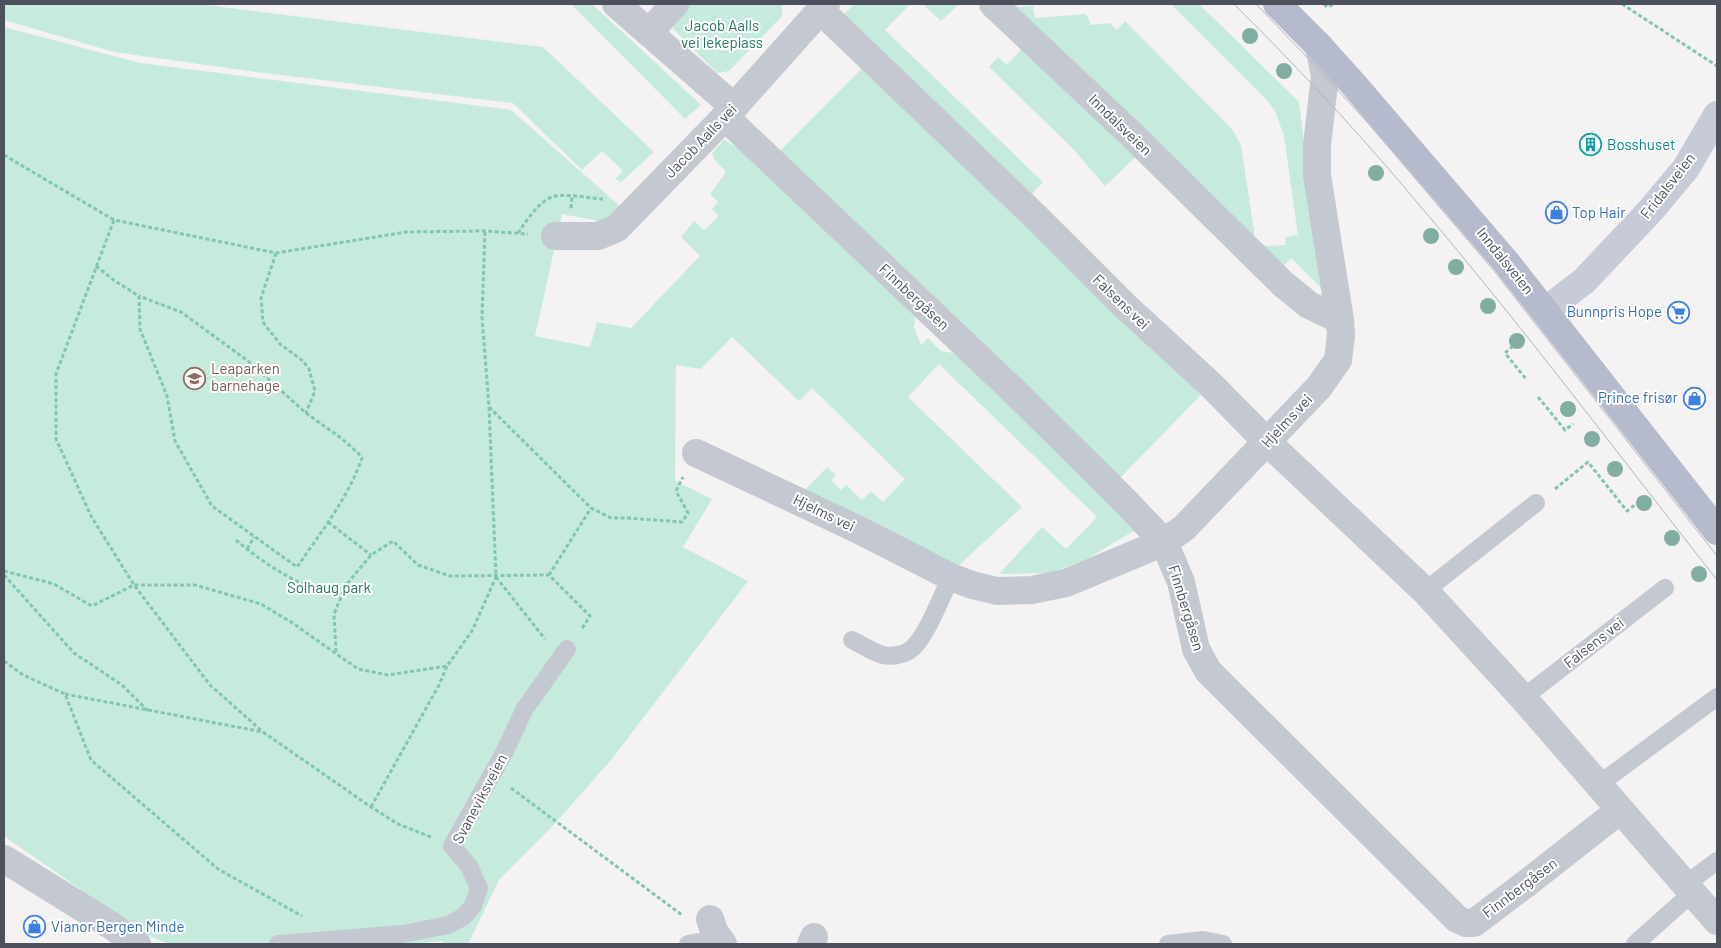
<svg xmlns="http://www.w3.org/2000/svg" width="1721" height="948" font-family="Barlow,sans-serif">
<rect width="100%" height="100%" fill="#f4f2f2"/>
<g fill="#c6ebdd">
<path d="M4 4H199L543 47 654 152 621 182 615 179 623 171 602 151 582 170 513 103 256 72 114 52 4 20Z"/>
<path d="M568 4H592L701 105 685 119 572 5Z"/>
<path d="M689 4H780L782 5V16L729 71 717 73 673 29 676 16Z"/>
<path d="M854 4H910L885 30 1043 182 1031 195 843 15Z"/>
<path d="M923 4H959L941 21Z"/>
<path d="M1014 4H1018V7L1033 6 1035 18 1086 14 1091 25 1110 23 1117 30 1125 21 1232 129 1241 145 1255 238 1022 20 1018 7Z"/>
<path d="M1171 4H1199L1299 102 1323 290 1291 258 1278 272 1253 247 1286 245 1285 237 1298 235 1284 136 1275 111 1266 99Z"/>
<path d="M4 27 140 63 511 110 621 207 605 222 562 214 535 336 590 347 597 322 631 328 700 256 681 237 694 221 704 230 719 216 712 209 718 202 710 194 726 172 714 159 712 153 724 140 747 153 916 311 914 327 921 345 928 338 941 351 959 354 1135 530 1087 559 1051 573 999 574 1042 527 1066 549 1097 517 939 364 908 397 1022 507 958 566 802 493 827 467 836 475 831 480 841 490 846 485 862 500 871 491 883 502 905 479 812 388 799 401 732 337 701 369 676 365 675 481 712 499 683 547 748 581 611 760 550 829 499 880 468 944H445L441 941 412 944H169L143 933 4 836Z"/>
<path d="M1024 47 1140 153 1105 186 1074 150 989 67 998 57 1007 65Z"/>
<path d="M862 68 1201 395 1119 479 780 151Z"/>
</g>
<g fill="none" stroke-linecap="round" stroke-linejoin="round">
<g stroke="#82c5b4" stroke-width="3" stroke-dasharray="4 2.5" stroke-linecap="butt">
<path d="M1324 4 1327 7 1334 4"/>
<path d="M1622 4 1717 66"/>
<path d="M4 155 114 220"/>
<path d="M571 208 572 196"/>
<path d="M518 233C526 221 541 198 556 196 571 194 588 198 603 199"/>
<path d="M276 253 261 298 263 322 280 344 303 361 309 369 315 391 306 413"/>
<path d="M96 266 115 281 139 296 140 329 167 396 175 441 212 506 297 567C320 534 349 496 362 458L358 453 341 438 306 413 248 361 181 312 139 296"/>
<path d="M1513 346 1505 353 1526 379"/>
<path d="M1538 397 1565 430 1573 424"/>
<path d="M489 407 591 508 611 518H628L682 522 688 513 676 491 683 477"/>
<path d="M1555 489 1588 462 1627 511 1636 504"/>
<path d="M328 522 371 555"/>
<path d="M236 540C257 558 282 575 307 586"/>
<path d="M247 549 254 537"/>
<path d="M4 571 54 584 92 606 134 585H195L261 604 291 622 358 669 388 675 447 666 472 631 496 577 489 407 482 317 485 231"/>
<path d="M4 575 74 653 122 685 148 711"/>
<path d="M549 575 591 508"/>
<path d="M496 577 545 639"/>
<path d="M336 652 334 614 346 585 371 555 393 541 418 565 450 576 549 575 590 616 581 630"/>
<path d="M4 661 23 675 65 694 91 760 218 869 302 916"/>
<path d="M65 694 263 732"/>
<path d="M511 788 682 915"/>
<path d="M371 807 439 685 447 666"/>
<path d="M431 837 398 824 371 807 263 732 210 685 134 585 91 516 56 439V374L114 220 276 253 406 232 485 231 528 234"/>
</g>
<g stroke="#c4c9d1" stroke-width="18">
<path d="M1425 591 1536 503"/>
<path d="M852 640C862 645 872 652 883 655 891 657 902 655 909 651 925 641 942 595 951 577"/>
<path d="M1523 698 1665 588"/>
<path d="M1598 785 1717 697"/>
<path d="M1685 885 1717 861"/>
<path d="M278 944 403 934 448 925 463 917 473 906 479 888 469 866 452 846 506 749 524 710 567 649"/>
<path d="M688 944C699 942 708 940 719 944"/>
<path d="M1168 944 1203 940 1223 944"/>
<path d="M1635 944 1692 893"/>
</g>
<g stroke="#c4c9d1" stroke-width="28">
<path d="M616 4 734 107"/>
<path d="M993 4 1132 135 1283 284 1309 305 1340 320"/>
<path d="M820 10 1039 220 1125 306 1211 385 1267 442 1425 591 1523 698 1717 921"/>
<path d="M649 32 675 4"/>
<path d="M725 117 1017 394 1124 500 1164 542 1181 582 1196 649 1208 671 1457 919 1466 923H1474L1527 883 1620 810"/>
<path d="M555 236H598L617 228 725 117 826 4"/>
<path d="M696 453 857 529 951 577 972 585 997 591 1032 590 1066 583 1164 542 1184 528 1319 387 1338 360 1341 335 1340 320 1317 175V145L1325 76 1319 46"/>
<path d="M4 859 112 926 137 944"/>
<path d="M710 919 714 931 723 944"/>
<path d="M811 944 814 937"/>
</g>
<path stroke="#c7cbd7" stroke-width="28" d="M1545 311 1584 281 1651 210 1686 168 1717 115"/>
<path stroke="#b5bbcc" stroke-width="28" d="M1277 4 1319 46 1355 86 1506 262 1717 531"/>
<g stroke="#b5b6bb" stroke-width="1">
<path d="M1234 4C1291 61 1347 120 1399 181 1510 310 1612 446 1717 580"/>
<path d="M1256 4 1325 76 1367 122 1495 272 1717 556"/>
</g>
</g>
<g fill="#81aea2">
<circle cx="1250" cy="36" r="8"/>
<circle cx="1284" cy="71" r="8"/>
<circle cx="1376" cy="173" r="8"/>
<circle cx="1431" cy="236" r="8"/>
<circle cx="1456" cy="267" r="8"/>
<circle cx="1488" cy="306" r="8"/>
<circle cx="1517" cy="341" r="8"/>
<circle cx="1568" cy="409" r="8"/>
<circle cx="1592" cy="439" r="8"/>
<circle cx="1615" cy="469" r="8"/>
<circle cx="1644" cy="503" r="8"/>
<circle cx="1672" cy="538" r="8"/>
<circle cx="1699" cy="574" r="8"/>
</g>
<defs>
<symbol id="building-ring" viewBox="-11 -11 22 22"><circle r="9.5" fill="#fff" stroke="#0f9aa8" stroke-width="1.5"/><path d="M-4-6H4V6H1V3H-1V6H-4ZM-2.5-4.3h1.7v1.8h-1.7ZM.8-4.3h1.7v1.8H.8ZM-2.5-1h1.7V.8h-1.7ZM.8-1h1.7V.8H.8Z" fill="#0f9aa8"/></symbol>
<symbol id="shop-ring" viewBox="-11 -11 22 22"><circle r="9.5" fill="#fff" stroke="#3f7fe0" stroke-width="1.5"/><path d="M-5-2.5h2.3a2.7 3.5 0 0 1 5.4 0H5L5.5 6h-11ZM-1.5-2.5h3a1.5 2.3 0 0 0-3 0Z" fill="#3f7fe0"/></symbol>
<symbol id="supermarket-ring" viewBox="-11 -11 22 22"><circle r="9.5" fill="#fff" stroke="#3f7fe0" stroke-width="1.5"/><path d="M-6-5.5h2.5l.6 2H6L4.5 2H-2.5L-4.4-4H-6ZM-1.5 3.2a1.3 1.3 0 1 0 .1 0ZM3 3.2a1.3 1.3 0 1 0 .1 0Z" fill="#3f7fe0"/></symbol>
<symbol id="school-ring" viewBox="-11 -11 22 22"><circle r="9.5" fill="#fff" stroke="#8d6e63" stroke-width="1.5"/><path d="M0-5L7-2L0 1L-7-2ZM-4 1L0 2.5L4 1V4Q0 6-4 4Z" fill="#8d6e63"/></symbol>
</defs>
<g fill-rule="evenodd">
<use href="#building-ring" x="1578" y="132" width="25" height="25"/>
<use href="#shop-ring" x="1544" y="200" width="25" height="25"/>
<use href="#supermarket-ring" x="1666" y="300" width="25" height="25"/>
<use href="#school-ring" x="182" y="366" width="25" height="25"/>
<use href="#shop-ring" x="1682" y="386" width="25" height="25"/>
<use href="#shop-ring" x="22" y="914" width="25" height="25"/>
</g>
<g text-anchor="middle" stroke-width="4" stroke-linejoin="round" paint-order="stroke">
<g font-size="15" fill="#237761" stroke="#fff">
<text x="722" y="31">Jacob Aalls<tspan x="722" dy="17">vei lekeplass</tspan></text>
<text x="329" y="593">Solhaug park</text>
</g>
<g font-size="15" fill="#4c515d" stroke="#fff">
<text transform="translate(1120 125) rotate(44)" y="5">Inndalsveien</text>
<text transform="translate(701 141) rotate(-46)" y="5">Jacob Aalls vei</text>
<text transform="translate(1668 186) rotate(-52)" y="5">Fridalsveien</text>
<text transform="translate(1505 261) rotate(51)" y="5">Inndalsveien</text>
<text transform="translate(914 297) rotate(43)" y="5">Finnbergåsen</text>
<text transform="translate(1121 302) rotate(44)" y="5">Falsens vei</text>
<text transform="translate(1287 421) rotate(-47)" y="5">Hjelms vei</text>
<text transform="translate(824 513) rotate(26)" y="5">Hjelms vei</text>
<text transform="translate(1186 608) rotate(73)" y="5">Finnbergåsen</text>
<text transform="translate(1594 643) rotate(-38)" y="5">Falsens vei</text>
<text transform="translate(480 799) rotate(-62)" y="5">Svaneviksveien</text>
<text transform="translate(1520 888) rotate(-37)" y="5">Finnbergåsen</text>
</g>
<g font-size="15" fill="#0d838f" stroke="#fff" text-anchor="start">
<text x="1607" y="150">Bosshuset</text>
</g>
<g font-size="15" fill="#366cbe" stroke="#fff" text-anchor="start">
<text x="1572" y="218">Top Hair</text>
<text x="1662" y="317" text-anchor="end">Bunnpris Hope</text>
<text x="1678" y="403" text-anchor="end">Prince frisør</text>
<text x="51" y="932">Vianor Bergen Minde</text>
</g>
<g font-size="15" fill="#785e54" stroke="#fff" text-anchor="start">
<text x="211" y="374">Leaparken<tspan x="211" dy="17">barnehage</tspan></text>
</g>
</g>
<rect width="1721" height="948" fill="none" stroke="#4c515d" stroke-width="10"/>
</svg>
